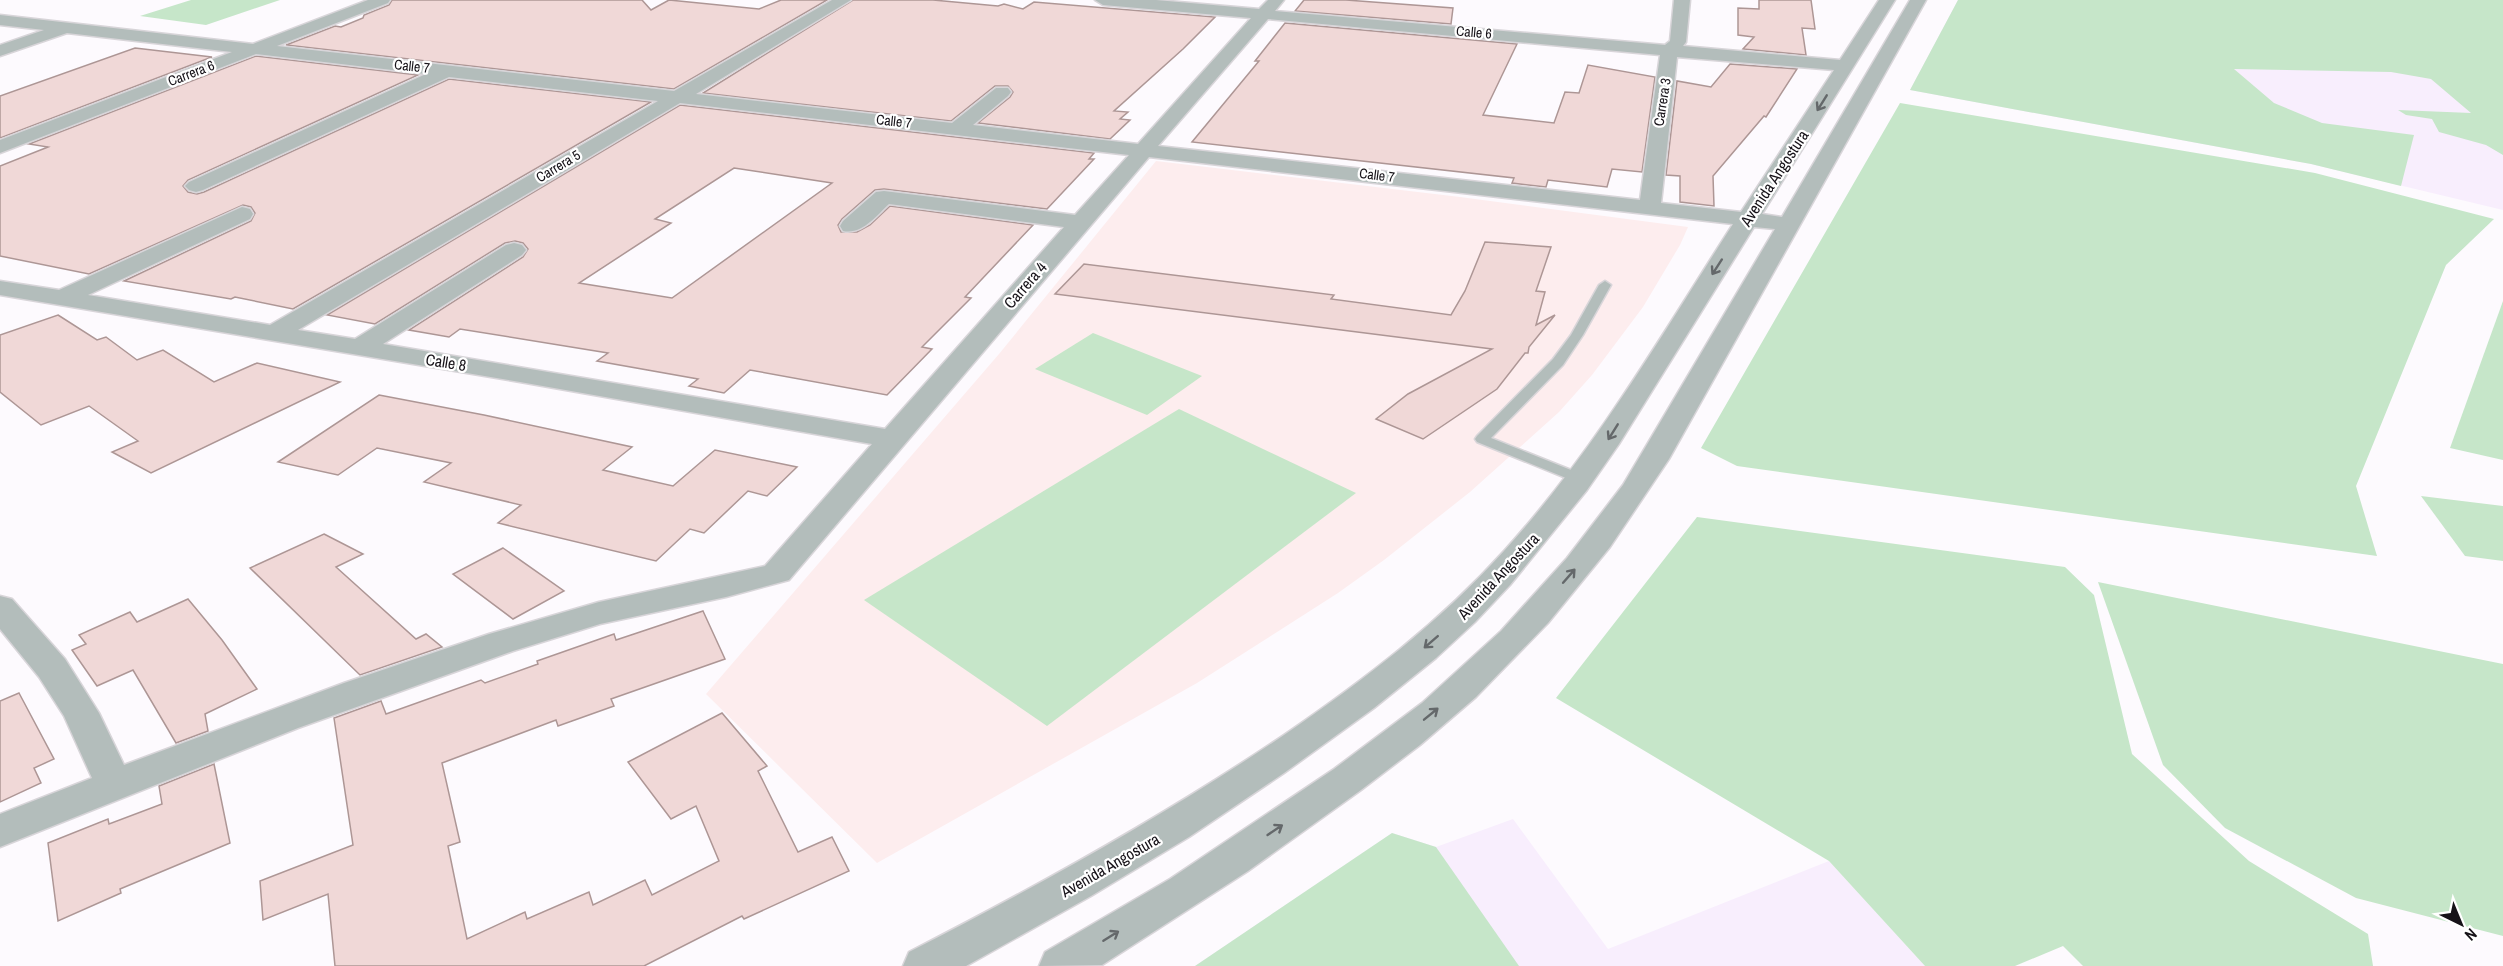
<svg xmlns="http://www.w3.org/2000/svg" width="2503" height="966" font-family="'Archivo Narrow',sans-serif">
<rect width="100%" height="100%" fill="#fdfafe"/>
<g fill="#f8eefd">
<path d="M1958 0H2503V210L2311 164 1910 90Z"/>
<path d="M1513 819 1608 949 1829 861 1925 966H1195L1392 833 1436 847Z"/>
</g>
<path fill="#fdedee" d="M1156 161 1460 197 1688 227 1680 245 1643 307 1592 375 1559 412 1470 492 1384 560 1338 593 1197 683 877 863 706 694 999 354Z"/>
<g fill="#c6e6c9">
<path d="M191 0H280L206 25 140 16Z"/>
<path d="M1958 0H2503V155L2486 145 2439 132 2432 119 2406 115 2398 110 2471 113 2431 79 2391 72 2234 69 2274 103 2322 123 2414 135 2401 186 2311 164 1910 90Z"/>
<path d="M1900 103 2315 173 2494 219 2446 265 2356 486 2377 556 1737 466 1701 448Z"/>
<path d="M2503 301V460L2450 448Z"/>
<path d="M1093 333 1202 376 1147 415 1035 369Z"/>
<path d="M1179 409 1356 493 1047 726 864 600Z"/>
<path d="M2421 496 2503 506V561L2465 556Z"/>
<path d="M1697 517 2065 567 2094 595 2132 754 2249 861 2368 934 2373 966H2083L2063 946 2015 966H1925L1829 861 1556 698Z"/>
<path d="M2098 582 2503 664V936L2356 898 2225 828 2163 765Z"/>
<path d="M1392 833 1436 847 1519 966H1195Z"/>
</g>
<g fill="#f0d8d7" stroke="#ad9695" stroke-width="1.5" fill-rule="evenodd">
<path d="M392 0H642L651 10 669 0 759 9 781 0H827L674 89 286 45 335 26 341 27 363 18 364 15 389 5Z"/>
<path d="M853 0H933L998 6 1004 4 1023 9 1034 2 1215 17 1183 49 1114 111 1128 112 1120 119 1130 120 1110 139 978 123 1010 97 1013 92 1008 86H995L951 121 703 93Z"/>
<path d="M1304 0H1346L1453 8 1451 24 1295 11Z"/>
<path d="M1759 0H1811L1815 29 1802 28 1806 55 1743 49 1754 37 1738 35V8L1759 9Z"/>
<path d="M1285 23 1517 44 1483 115 1554 123 1565 92 1579 93 1588 65 1655 77 1642 172 1612 169 1607 187 1548 180 1546 187 1512 183 1514 178 1192 142 1259 61H1255Z"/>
<path d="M135 48 212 57 0 138V96Z"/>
<path d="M256 56 418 75 188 180 183 186 188 192 197 194 204 192 449 79 651 102 293 309 235 297 231 299 124 281 251 221 255 213 251 207 243 205 89 274 0 256V166L48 147 29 144Z"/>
<path d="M1730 64 1797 69 1766 117 1764 116 1713 176 1714 206 1680 202V176L1666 175 1677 81 1711 87Z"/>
<path d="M680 105 1094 153 1089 159H1094L1047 209 884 189 875 190 842 219 838 225 841 232H857L870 225 890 206 1033 225 965 297 971 298 922 347 932 349 887 395 750 370 724 393 689 386 698 379 597 361 608 353 460 329 449 337 409 330 523 257 528 249 523 243 515 241 505 243 375 324 327 315ZM734 168 832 183 672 298 579 283 671 223 655 219Z"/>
<path d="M1485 242 1551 247 1536 291 1545 292 1536 325 1555 315 1529 347 1528 353H1525L1497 389 1423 439 1376 419 1408 394 1492 349 1055 294 1084 264 1334 295 1331 299 1451 315 1465 291Z"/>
<path d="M58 315 97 340 106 337 137 360 163 350 214 382 257 363 340 382 151 473 112 452 138 441 89 406 41 425 0 392V335Z"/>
<path d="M379 395 484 415 632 447 603 470 673 486 715 450 797 467 767 496 748 491 704 533 690 529 656 561 498 523 521 505 424 482 451 463 377 448 338 475 278 462Z"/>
<path d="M324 534 363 554 336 567 416 639 426 634 442 647 360 675 250 568Z"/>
<path d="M503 548 564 591 513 619 453 574Z"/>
<path d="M188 599 222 640 257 689 205 714 208 731 176 743 133 670 97 686 72 650 86 644 79 635 130 612 137 622Z"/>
<path d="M703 611 725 659 611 699 614 706 558 726 556 720 442 763 460 842 448 846 467 939 525 912 527 919 589 892 593 905 645 880 652 895 719 861 696 806 671 819 628 762 722 713 767 766 758 771 798 852 832 837 849 871 744 919 742 916 644 966H335L328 894 263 920 260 881 353 845 334 718 381 701 386 714 481 680 485 683 538 664 537 661 614 634 616 640Z"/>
<path d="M19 693 54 759 34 768 41 783 0 802V701Z"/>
<path d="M214 764 230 843 120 889 121 893 58 921 48 843 108 819 109 824 162 804 159 786Z"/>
</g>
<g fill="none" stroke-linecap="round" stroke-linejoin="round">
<defs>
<path id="service" d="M1605 281 1611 285 1583 335 1563 365 1491 438 1586 476 1588 479 1586 482H1576L1477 442 1475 439 1477 436 1553 359 1571 335 1599 285Z"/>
<path id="minor" d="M368 0H390L388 3 277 46 674 91 832 0H851L696 94 952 123 996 88H1008L1011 92 1008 96 973 125 1138 144 1251 18 1103 5 1095 0H1156L1259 9 1268 0H1284L1275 11 1665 45 1670 41 1674 0H1690L1686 42 1683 46 1840 60 1879 0H1895L1762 214 1782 217 1910 0H1926L1669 459 1610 547 1548 623 1476 697 1420 745 1361 790 1248 871 1102 965 1039 966 1045 952 1170 879 1334 769 1422 703 1501 631 1567 558 1623 485 1775 229 1754 227 1619 444 1587 490 1510 585 1475 622 1436 658 1374 708 1284 773 1189 837 1091 896 966 966H903L909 952C1038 886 1164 816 1284 735 1364 680 1439 623 1504 551 1594 452 1661 336 1733 224L1149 157 789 580 726 597 600 624 513 651 298 728 0 847V814L92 778 64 716 39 677 0 629V596L12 599 65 659 99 713 124 765 344 683 489 634 599 602 765 566 872 444 520 382 0 295V281L59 290 242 207 250 209 253 214 250 219 88 295 270 325 658 101 449 77 203 190 196 192 189 190 185 186 189 182 426 74 256 54 0 153V140L232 52 67 33 0 56V45L44 30 0 25V15L253 44ZM1268 19 1660 55 1640 200 1158 146ZM1677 57 1834 70 1741 212 1661 203ZM680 103 1129 155 1075 215 884 191 876 192 843 221 840 226 843 231C862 235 876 216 889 204L1064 227 885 429 383 344 522 255 526 250 522 245 514 243 506 245 355 339 298 330Z"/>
</defs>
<use href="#service" stroke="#d8d5d9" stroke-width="3"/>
<use href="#minor" stroke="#d8d5d9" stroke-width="3"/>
<use href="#service" fill="#b3bdbb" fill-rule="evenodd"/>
<use href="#minor" fill="#b3bdbb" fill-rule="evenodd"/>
</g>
<defs><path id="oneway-shaft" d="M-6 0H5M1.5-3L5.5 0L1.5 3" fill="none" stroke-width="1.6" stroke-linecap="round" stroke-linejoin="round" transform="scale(1.5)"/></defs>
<g stroke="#64686a">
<use href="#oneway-shaft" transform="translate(1822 103) rotate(122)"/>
<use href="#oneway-shaft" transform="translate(1717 267) rotate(123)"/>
<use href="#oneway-shaft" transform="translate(1613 432) rotate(122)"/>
<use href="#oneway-shaft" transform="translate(1569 576) rotate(-49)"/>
<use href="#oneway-shaft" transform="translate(1431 642) rotate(139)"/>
<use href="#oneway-shaft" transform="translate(1431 714) rotate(-39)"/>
<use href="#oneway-shaft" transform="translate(1275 830) rotate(-34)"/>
<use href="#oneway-shaft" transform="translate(1111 936) rotate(-32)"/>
</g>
<g text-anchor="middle" stroke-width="4.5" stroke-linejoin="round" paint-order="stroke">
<g font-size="14" fill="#161218" stroke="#fff">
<text transform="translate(1474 32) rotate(5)" y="5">Calle 6</text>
<text transform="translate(412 66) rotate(6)" y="5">Calle 7</text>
<text transform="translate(191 73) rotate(-21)" y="5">Carrera 6</text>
<text transform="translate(1662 102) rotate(-81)" y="5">Carrera 3</text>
<text transform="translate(894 121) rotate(6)" y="5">Calle 7</text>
<text transform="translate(558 166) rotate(-31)" y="5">Carrera 5</text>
<text transform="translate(1377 175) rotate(7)" y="5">Calle 7</text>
</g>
<g font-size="16" fill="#161218" stroke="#fff">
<text transform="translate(1774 178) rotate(-57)" y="6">Avenida Angostura</text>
<text transform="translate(1025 285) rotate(-49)" y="6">Carrera 4</text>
<text transform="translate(446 362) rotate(9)" y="6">Calle 8</text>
<text transform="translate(1498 576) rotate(-47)" y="6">Avenida Angostura</text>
<text transform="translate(1110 865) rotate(-30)" y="6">Avenida Angostura</text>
</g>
</g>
<g transform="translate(2461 924) rotate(137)" stroke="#ffffff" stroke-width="4.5" paint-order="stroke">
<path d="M0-4.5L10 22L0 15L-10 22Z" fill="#161218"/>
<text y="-9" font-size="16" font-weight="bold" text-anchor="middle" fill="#161218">N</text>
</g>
</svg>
